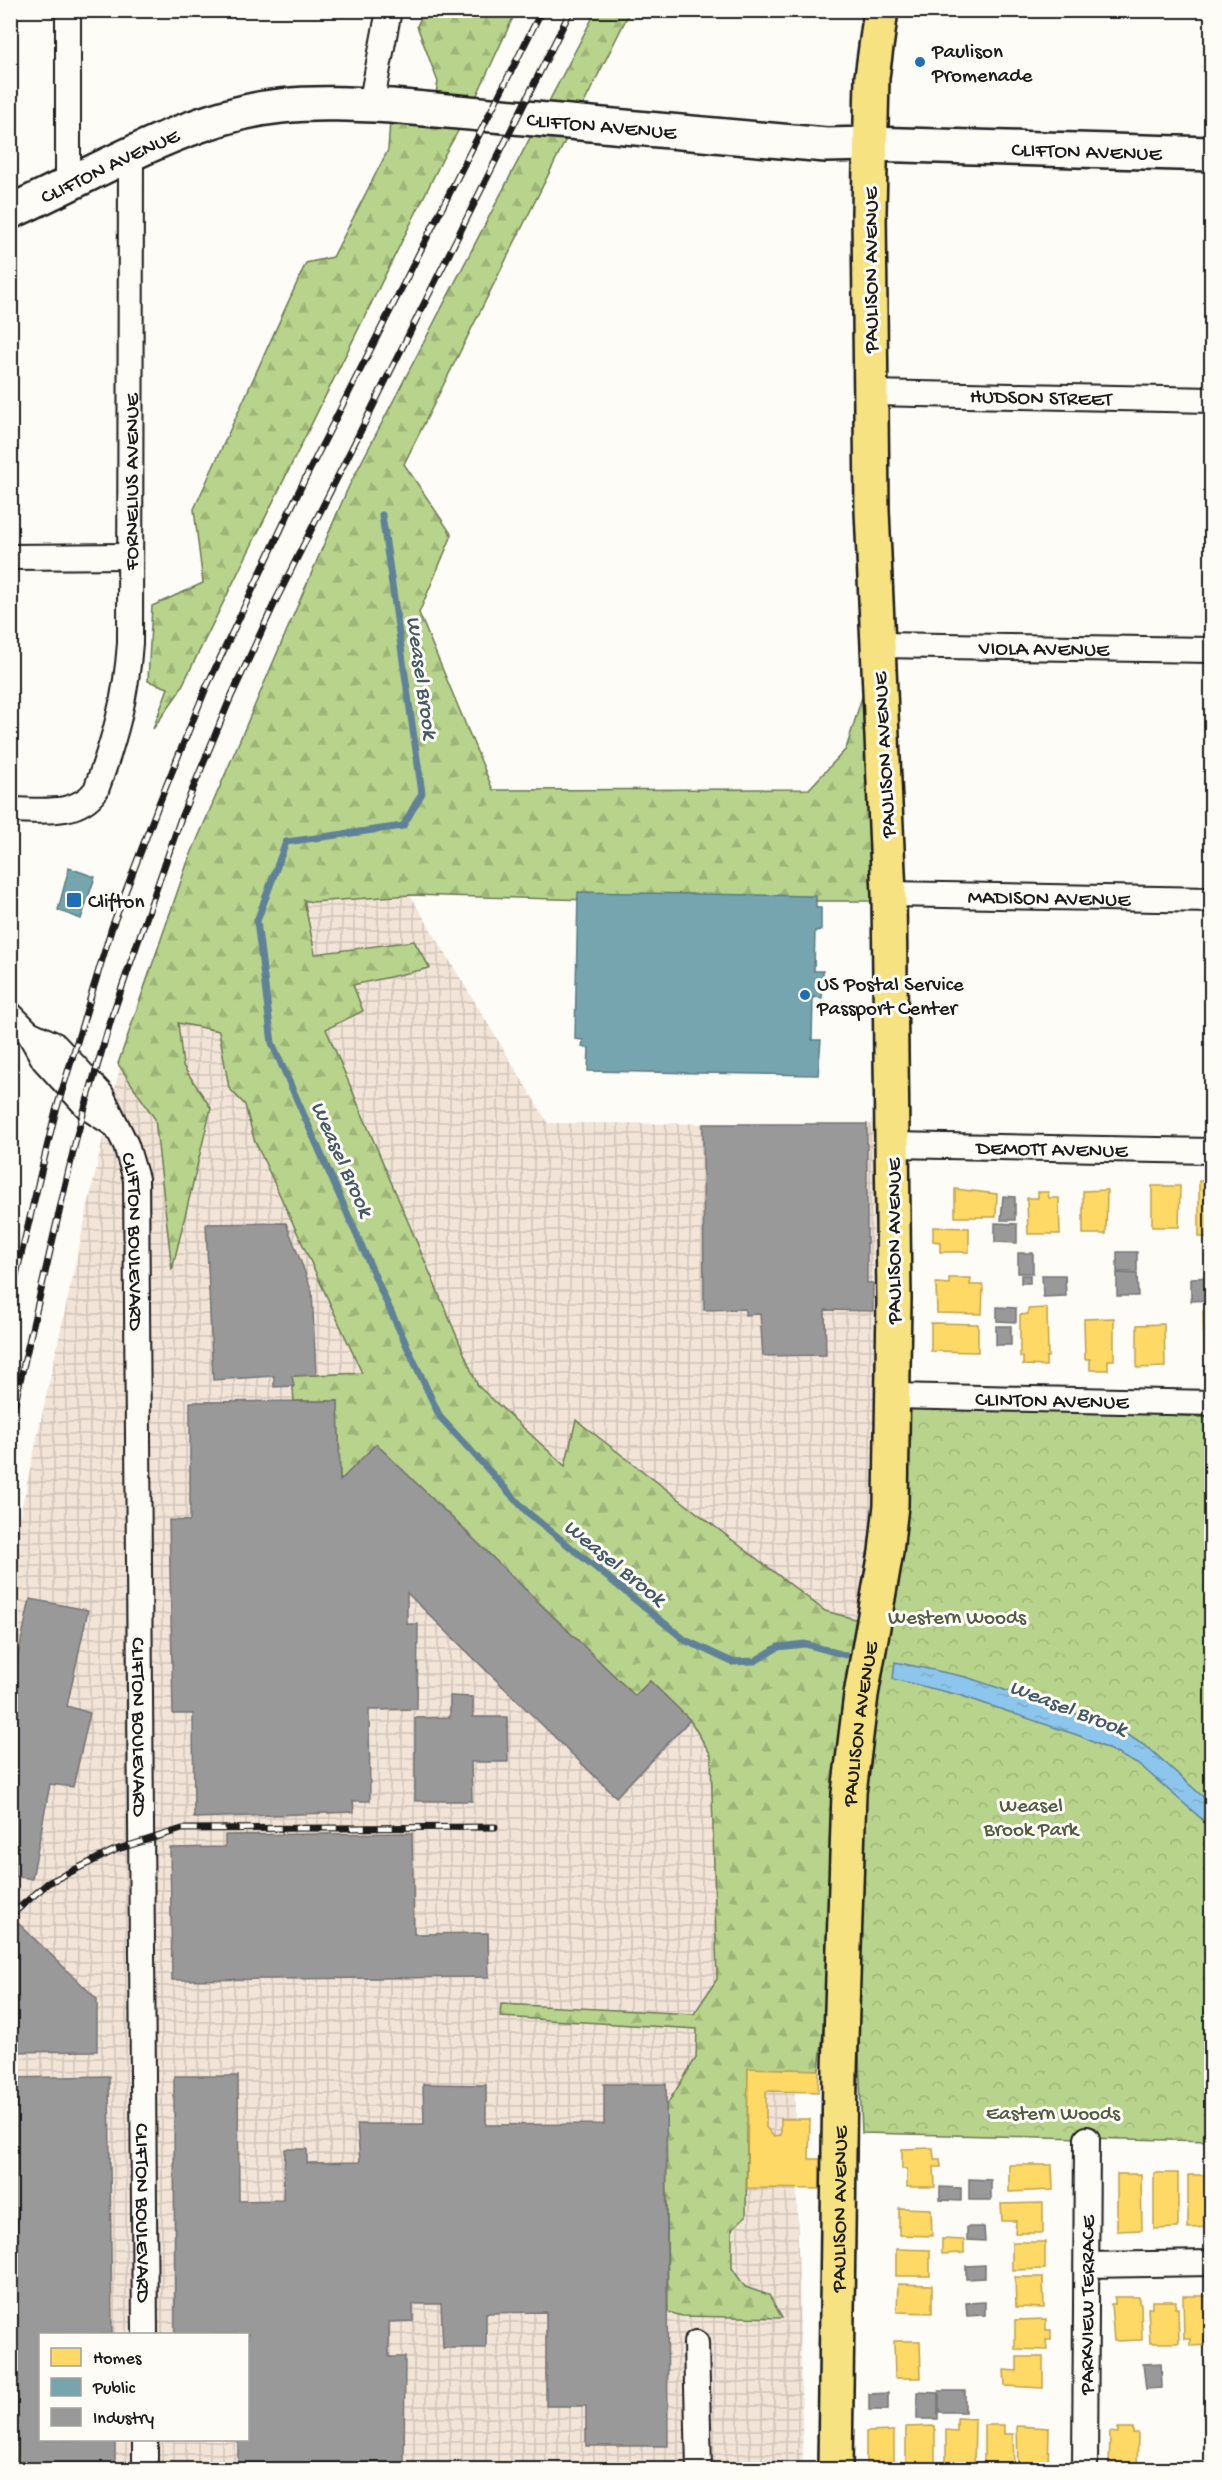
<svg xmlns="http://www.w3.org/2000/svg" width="1222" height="2480" font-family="'Gochi Hand',sans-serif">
<defs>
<pattern id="industrial-grid" width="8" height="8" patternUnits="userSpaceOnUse" patternTransform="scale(1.5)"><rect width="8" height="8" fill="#f3e4d8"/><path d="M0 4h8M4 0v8" fill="none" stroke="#d0c3b9"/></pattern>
<pattern id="forest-firs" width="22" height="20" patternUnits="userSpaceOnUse" patternTransform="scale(1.5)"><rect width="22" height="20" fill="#b8d48c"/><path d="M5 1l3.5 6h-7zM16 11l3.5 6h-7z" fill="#9eb578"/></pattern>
<pattern id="park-crowns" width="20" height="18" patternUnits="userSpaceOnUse" patternTransform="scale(1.5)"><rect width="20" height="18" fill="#b8d48c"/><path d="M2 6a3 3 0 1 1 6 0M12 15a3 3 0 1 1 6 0" fill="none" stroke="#9eb578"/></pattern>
<pattern id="water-ripples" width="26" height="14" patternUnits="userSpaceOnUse" patternTransform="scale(1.5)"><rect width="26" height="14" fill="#8dc6ec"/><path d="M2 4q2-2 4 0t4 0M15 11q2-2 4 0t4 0" fill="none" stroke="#79aaca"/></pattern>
</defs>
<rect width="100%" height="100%" fill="#fdfcf7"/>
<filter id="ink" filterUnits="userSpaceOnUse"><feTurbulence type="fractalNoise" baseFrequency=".0167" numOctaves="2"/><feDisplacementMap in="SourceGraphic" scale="12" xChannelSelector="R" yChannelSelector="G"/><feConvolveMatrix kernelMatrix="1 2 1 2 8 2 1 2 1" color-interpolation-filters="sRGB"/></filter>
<g filter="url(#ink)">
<path fill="url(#industrial-grid)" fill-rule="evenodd" d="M188 861 312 902 410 895 548 1123 874 1124 873 1311 878 1510 855 1621 825 1611 794 2069 803 2469 140 2467V2470H11V1556L103 1138 131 1022ZM40 2334H248V2440H40Z"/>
<g fill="url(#forest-firs)" stroke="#6a7854" stroke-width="1.5">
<path d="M424 11H516L469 112 445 154 179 692 153 729 168 688 148 681 152 606 203 583 194 509 306 263 333 257 388 150 391 106 433 109 438 82 417 26Z"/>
<path d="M596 11H630L404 464 452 535 419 613 493 790 809 789 846 749 878 645 889 901H629L410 895 312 902 304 900 315 954 414 941 430 968 353 985 363 1011 326 1029 478 1386 565 1466 576 1420 825 1611 874 1624 849 1793 819 2070 748 2069 746 2216 732 2229V2268L745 2287 769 2295 782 2318 682 2316 668 2312 666 2106 696 2058 697 2029 500 2017 501 2004 694 2014 717 1979 711 1755 690 1720 650 1681 635 1696 376 1444 340 1481 338 1401H294L292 1376 362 1373 254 1139 245 1105 229 1088 219 1031 178 1023 183 1066 211 1108 172 1270 155 1119 118 1064 188 861 348 488Z"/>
</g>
<path fill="url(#park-crowns)" stroke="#6a7854" stroke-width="1.5" d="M893 1396 1211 1418V2141L862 2133 849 1793Z"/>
<path fill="url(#water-ripples)" stroke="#608299" stroke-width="1.5" d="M895 1662 966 1677 1085 1717 1131 1737 1150 1749 1211 1804V1827L1141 1766 1110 1750 1080 1736 959 1695 893 1679Z"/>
<g fill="#ffd966" stroke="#bba050" stroke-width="1.5">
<rect x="1199" y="1181" width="13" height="56"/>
<path d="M1152 1186H1180L1179 1227H1152Z"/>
<path d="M955 1189 997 1194 996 1217H955Z"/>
<path d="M1107 1190 1106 1234H1083V1191Z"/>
<path d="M1038 1192H1048L1049 1198H1059L1060 1234H1028L1027 1198H1038Z"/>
<path d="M933 1227 969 1228V1252H940V1242L933 1241Z"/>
<path d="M949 1278H971L970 1285H983L982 1314 937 1313 936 1283 949 1284Z"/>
<path d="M1047 1308 1048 1357H1046V1366L1023 1365V1357H1020V1315L1028 1314V1309Z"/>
<path d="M1203 1311H1212V1355L1204 1356Z"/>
<path d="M1114 1318V1360H1108V1370H1090V1359H1085L1084 1319Z"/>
<path d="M931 1323 978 1324V1352L931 1351Z"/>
<path d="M1164 1324 1165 1367 1137 1368V1325Z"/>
<path d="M748 2068 819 2070 818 2092 766 2091V2127L773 2136 781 2135V2119H810L809 2159H820V2189L747 2188Z"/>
<path d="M933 2148 934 2159H940L941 2167H934L935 2187H907V2169H902V2149Z"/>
<path d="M1009 2165H1052L1053 2190 1009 2192Z"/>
<path d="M1154 2173H1178V2228L1154 2229Z"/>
<path d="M1117 2174H1141L1142 2230 1117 2231Z"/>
<path d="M1188 2175H1212V2227L1188 2228Z"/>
<path d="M1043 2203V2233H1015L1016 2221H1002L1001 2204Z"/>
<path d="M899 2208 931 2209 932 2236 899 2235Z"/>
<path d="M942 2239 964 2240V2253L942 2254Z"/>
<path d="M1012 2242H1045V2269L1012 2270Z"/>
<path d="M896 2249 930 2250V2276H896Z"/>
<path d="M1015 2277H1043L1044 2308 1016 2307Z"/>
<path d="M898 2284 932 2285V2313L897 2312Z"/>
<path d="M1183 2296H1207L1209 2345 1190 2346V2339H1184Z"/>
<path d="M1115 2297H1139V2303L1141 2304 1142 2340 1114 2341 1111 2304H1115Z"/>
<path d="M1152 2301H1176L1175 2308H1178L1179 2343H1150L1148 2308H1152Z"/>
<path d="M1046 2319V2330H1051V2340H1046L1047 2350 1015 2349V2320Z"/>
<path d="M894 2341H920L921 2378H895Z"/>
<path d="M1017 2357H1043V2388L1005 2386 1004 2370 1017 2371Z"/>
<path d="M957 2418 975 2419 974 2470H946V2430L957 2431Z"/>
<path d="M984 2425H1004V2434H1013L1014 2470H984Z"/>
<path d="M935 2426V2470H906V2427Z"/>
<path d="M1017 2426 1049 2428 1048 2470H1018Z"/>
<path d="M1118 2428H1133V2433H1138L1137 2470H1109L1110 2432 1118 2433Z"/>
<path d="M894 2431V2470H866V2432Z"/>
<path d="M1159 2462 1189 2464V2470H1159Z"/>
</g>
<g fill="#76a5af" stroke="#5b7c83" stroke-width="1.5">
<path d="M69 868 95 877 81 919 58 910Z"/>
<path d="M578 892 816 896V908H821V930L815 931 814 971H823L822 998 813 997 812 1040H821L818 1075 588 1071 589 1048 582 1047 583 1040 575 1039Z"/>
</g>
<g fill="#999" stroke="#747474" stroke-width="1.5">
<path d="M703 1124H867V1283H873V1311L825 1310 826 1355 763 1356 760 1314 745 1315V1309L704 1310Z"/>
<path d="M1003 1196 1015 1197V1220H1001Z"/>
<path d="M286 1223 312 1291 316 1375 292 1376 294 1386 274 1387V1376L213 1380 206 1224Z"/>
<path d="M995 1223 1017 1224V1243L995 1242Z"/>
<rect x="1117" y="1252" width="20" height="20"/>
<rect x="1018" y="1253" width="15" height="20"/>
<path d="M1117 1273 1137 1274 1138 1296H1117Z"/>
<rect x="1021" y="1275" width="9" height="8"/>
<path d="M1042 1275H1065L1066 1296 1043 1297Z"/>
<path d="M1212 1277V1300L1191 1301V1278Z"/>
<path d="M997 1307 1016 1308V1322L997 1321Z"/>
<rect x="996" y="1326" width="15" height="19"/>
<path d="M338 1401 340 1481 376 1444 635 1696 650 1681 690 1720 616 1797 407 1593V1624H418L417 1709 369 1710 370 1801H353L354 1812 194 1818 193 1714H173L169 1520 190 1521V1402Z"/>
<path d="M30 1599 88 1610 67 1706 90 1713 73 1787 50 1784 32 1879 10 1875V1693Z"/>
<path d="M450 1696 473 1697V1717H507L508 1762H471L472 1801H415V1718L450 1717Z"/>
<path d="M412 1833 414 1934 488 1933 489 1977 172 1980 170 1848 225 1847V1835Z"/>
<path d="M16 1921 97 1999V2051L10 2052V1926Z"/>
<path d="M109 2076 112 2334H40V2440H115V2470H10V2078Z"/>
<path d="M174 2076H238L239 2201 283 2200 285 2149H307V2163L360 2162 357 2124H424L423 2084 486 2085V2125L604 2124V2084H666L668 2446H586V2406H546V2312L486 2313V2348H443L441 2304H413V2321L389 2322V2357H405L404 2463H238V2440H248V2334H175Z"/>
<path d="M969 2179 991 2180V2200H969Z"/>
<path d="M940 2187 961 2188V2201L940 2200Z"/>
<path d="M967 2227H984L985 2241 967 2240Z"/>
<path d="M985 2265V2278L966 2279V2266Z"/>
<path d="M985 2302V2315L967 2316 966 2303Z"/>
<path d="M1161 2363 1162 2388 1146 2389 1143 2364Z"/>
<rect x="939" y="2391" width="26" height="21"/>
<path d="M917 2392 938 2393V2419H917Z"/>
<path d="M888 2393V2410H869V2394Z"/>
</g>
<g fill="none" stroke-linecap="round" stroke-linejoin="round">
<path stroke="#608299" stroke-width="7" d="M382 515 422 793 403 826 286 842 257 921 272 1043 385 1299 440 1417 527 1512 685 1640 732 1662 755 1661 778 1647 805 1644 845 1655"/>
<defs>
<g id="street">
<path d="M371 105 389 10"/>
<path d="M68 186V10"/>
<path id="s1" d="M871 393 1212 400"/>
<path d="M10 557 130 556"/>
<path id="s2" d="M878 645 1212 650"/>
<path id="s3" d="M10 810C40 810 77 817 96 790 115 738 126 699 130 643L131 155"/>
<path id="s4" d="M889 894 1212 900"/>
<path d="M10 1014 29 1033 44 1060 88 1108 116 1126"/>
<path id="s5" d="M29 1033 55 1045 101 1094 126 1145 136 1179 145 2334"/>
<path id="s6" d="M892 1145 1212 1151"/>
<path id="s7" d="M893 1396 1212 1403"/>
<path d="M1087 2265 1212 2263"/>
<path d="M696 2343 699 2470"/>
<path d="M145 2440V2470"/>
<path id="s8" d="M1085 2470 1087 2139"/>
</g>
<g id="secondary">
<path id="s9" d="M10 212C95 174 189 115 281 106 317 102 355 104 391 106L826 145 869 144 1212 154"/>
</g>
<g id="primary">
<path id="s10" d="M835 2470 840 2070 849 1793 861 1695 886 1552 891 1505 894 1299 889 894 872 510 869 212 872 77 881 10"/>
</g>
</defs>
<use href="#street" stroke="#1c1c1c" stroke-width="28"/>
<use href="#secondary" stroke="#1c1c1c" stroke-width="38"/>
<use href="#primary" stroke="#1c1c1c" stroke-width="38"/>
<use href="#street" stroke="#fdfcf7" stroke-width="24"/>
<use href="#secondary" stroke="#fdfcf7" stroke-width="33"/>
<use href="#primary" stroke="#f7e281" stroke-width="33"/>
<defs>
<g id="rail">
<path d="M10 1300 55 1114 112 927 158 806 206 688 300 489 542 10"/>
<path d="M10 1424 77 1135 112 1016 182 815 230 699 276 600 571 10"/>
<path d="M10 1916 48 1883 115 1850 182 1829 495 1827"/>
</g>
</defs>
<use href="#rail" stroke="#1c1c1c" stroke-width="7"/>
<use href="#rail" stroke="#fdfcf7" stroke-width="4.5" stroke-dasharray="14" stroke-linecap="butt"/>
</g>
</g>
<g fill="#1f6fb2" stroke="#fdfcf7" stroke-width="2">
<circle cx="920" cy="62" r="6"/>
<rect x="66" y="892" width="16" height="16" rx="3"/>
<circle cx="805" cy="995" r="6"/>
</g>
<g text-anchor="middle" stroke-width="6" stroke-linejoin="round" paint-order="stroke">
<g font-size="21" fill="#1c1c1c" stroke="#fdfcf7" text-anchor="start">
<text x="932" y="57">Paulison<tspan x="932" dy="24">Promenade</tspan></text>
<text x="88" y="907">Clifton</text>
<text x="817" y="990">US Postal Service<tspan x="817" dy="24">Passport Center</tspan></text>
</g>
<g font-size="21" fill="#1c1c1c" stroke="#fdfcf7">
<text dy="7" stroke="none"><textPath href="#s9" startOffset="614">CLIFTON AVENUE</textPath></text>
<text dy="7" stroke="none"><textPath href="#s9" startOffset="1100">CLIFTON AVENUE</textPath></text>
<text dy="7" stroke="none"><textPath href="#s9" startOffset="110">CLIFTON AVENUE</textPath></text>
<text transform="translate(870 270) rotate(-90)" y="7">PAULISON AVENUE</text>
<text dy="7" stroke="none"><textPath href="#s1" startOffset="170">HUDSON STREET</textPath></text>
<text dy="7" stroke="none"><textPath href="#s3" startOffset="405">FORNELIUS AVENUE</textPath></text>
<text dy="7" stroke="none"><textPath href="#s2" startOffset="166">VIOLA AVENUE</textPath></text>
<text transform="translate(883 755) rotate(-93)" y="7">PAULISON AVENUE</text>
<text dy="7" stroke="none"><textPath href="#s4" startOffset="160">MADISON AVENUE</textPath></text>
<text dy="7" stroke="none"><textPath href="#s6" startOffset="160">DEMOTT AVENUE</textPath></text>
<text transform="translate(893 1241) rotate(-90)" y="7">PAULISON AVENUE</text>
<text dy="7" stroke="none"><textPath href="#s5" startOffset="250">CLIFTON BOULEVARD</textPath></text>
<text dy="7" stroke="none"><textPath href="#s7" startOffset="159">CLINTON AVENUE</textPath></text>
<text dy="7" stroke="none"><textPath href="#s10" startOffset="747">PAULISON AVENUE</textPath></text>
<text dy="7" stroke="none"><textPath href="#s5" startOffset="736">CLIFTON BOULEVARD</textPath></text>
<text dy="7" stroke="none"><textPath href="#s10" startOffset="261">PAULISON AVENUE</textPath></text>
<text dy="7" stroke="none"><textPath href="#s5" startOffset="1222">CLIFTON BOULEVARD</textPath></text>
<text dy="7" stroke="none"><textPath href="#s8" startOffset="165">PARKVIEW TERRACE</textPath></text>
</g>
<g font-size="21" fill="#535c43" stroke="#fdfcf7">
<text x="957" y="1623">Western Woods</text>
<text x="1031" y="1811">Weasel<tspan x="1031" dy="24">Brook Park</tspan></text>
<text x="1053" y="2119">Eastern Woods</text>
</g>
<g font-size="22" font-style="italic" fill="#445865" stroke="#fdfcf7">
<text transform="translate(424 677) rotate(82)" y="8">Weasel Brook</text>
<text transform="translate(344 1158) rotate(66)" y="8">Weasel Brook</text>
<text transform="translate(616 1561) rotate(39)" y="8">Weasel Brook</text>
<text transform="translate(1069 1706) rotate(21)" y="8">Weasel Brook</text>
</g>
</g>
<rect width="1222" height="2480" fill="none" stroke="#fdfcf7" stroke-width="36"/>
<rect x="18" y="18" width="1186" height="2444" fill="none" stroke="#1c1c1c" stroke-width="2" filter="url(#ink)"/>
<rect x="39" y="2333" width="210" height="108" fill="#fdfcf7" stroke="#a3a29f" stroke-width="1.5"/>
<rect x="51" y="2348" width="30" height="18" fill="#ffd966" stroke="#a3a29f" stroke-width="1.5"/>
<text x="93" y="2363" font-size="18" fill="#1c1c1c">Homes</text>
<rect x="51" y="2378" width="30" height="18" fill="#76a5af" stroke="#a3a29f" stroke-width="1.5"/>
<text x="93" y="2393" font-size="18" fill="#1c1c1c">Public</text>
<rect x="51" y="2408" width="30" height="18" fill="#999999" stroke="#a3a29f" stroke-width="1.5"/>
<text x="93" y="2423" font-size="18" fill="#1c1c1c">Industry</text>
</svg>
